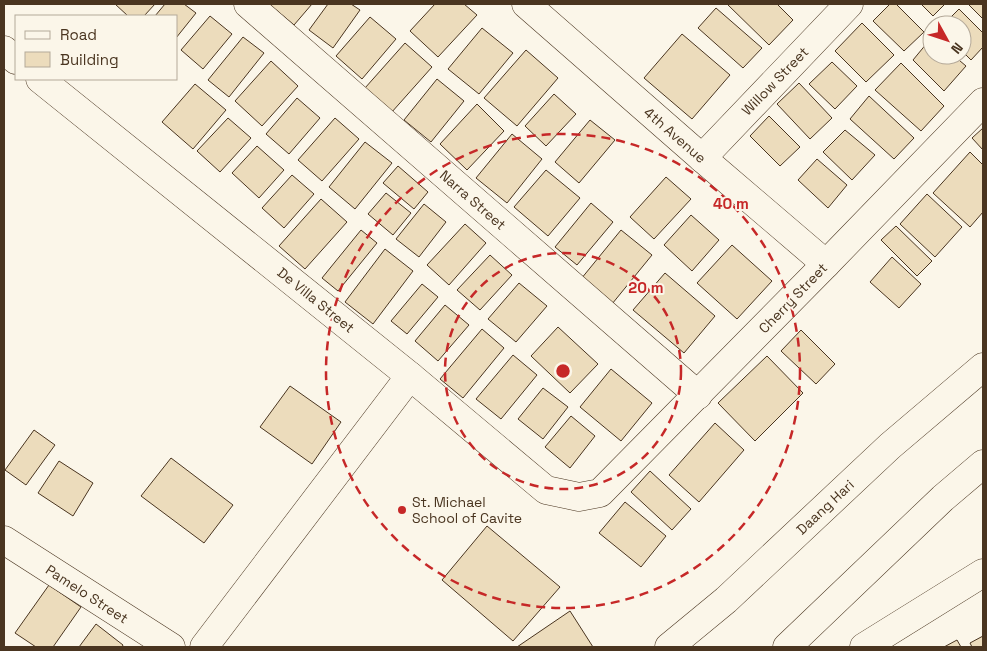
<svg xmlns="http://www.w3.org/2000/svg" width="987" height="651" font-family="'Space Grotesk',sans-serif">
<rect width="100%" height="100%" fill="#fbf6e9"/>
<g fill="#ecdcbc" stroke="#4a3520">
<path d="M115 4H155L144 16H128Z"/>
<path d="M165 4H184L196 13 176 38V16H155Z"/>
<path d="M269 4H312L294 25Z"/>
<path d="M328 4H351L360 10 333 48 309 30Z"/>
<path d="M435 4H464L477 15 438 57 410 31Z"/>
<path d="M727 4H777L793 20 769 45Z"/>
<path d="M890 4H896L924 32 904 51 873 21Z"/>
<path d="M921 4H945L933 16Z"/>
<path d="M968 4H983V19Z"/>
<path d="M716 8 762 48 743 68 698 28Z"/>
<path d="M959 9 983 33V47L971 60 962 51V25H943Z"/>
<path d="M210 16 232 34 203 69 181 50Z"/>
<path d="M370 17 396 39 362 79 336 56Z"/>
<path d="M862 23 894 55 866 82 835 51Z"/>
<path d="M482 28 513 53 479 94 448 69Z"/>
<path d="M682 34 730 75 692 119 644 78Z"/>
<path d="M243 37 264 53 229 97 208 80Z"/>
<path d="M932 37V55H953L966 66 944 91 913 60Z"/>
<path d="M405 43 432 67 391 113 365 88Z"/>
<path d="M526 50 558 78 517 126 484 98Z"/>
<path d="M271 61 298 86 262 126 235 101Z"/>
<path d="M832 62 857 86 835 109 809 84Z"/>
<path d="M901 63 944 106 921 131 875 90Z"/>
<path d="M437 79 464 101 431 142 404 120Z"/>
<path d="M799 83 832 118 810 139 777 104Z"/>
<path d="M195 84 226 110 193 149 162 122Z"/>
<path d="M554 94 576 114 546 146 525 126Z"/>
<path d="M869 96 914 138 894 159 850 119Z"/>
<path d="M297 98 320 118 289 154 266 134Z"/>
<path d="M477 104 504 131 467 170 440 144Z"/>
<path d="M769 116 800 147 780 166 750 136Z"/>
<path d="M228 118 251 138 220 172 197 151Z"/>
<path d="M335 118 359 139 322 181 298 160Z"/>
<path d="M590 120 615 140 579 183 555 162Z"/>
<path d="M983 128V150L972 138Z"/>
<path d="M845 130 875 155 852 180 823 152Z"/>
<path d="M512 134 542 159 507 203 476 178Z"/>
<path d="M365 142 392 163 355 209 329 187Z"/>
<path d="M257 146 284 170 259 198 232 173Z"/>
<path d="M970 152 983 165V212L970 227 933 193Z"/>
<path d="M817 159 847 185 828 208 798 180Z"/>
<path d="M398 166 428 192 414 209 383 183Z"/>
<path d="M546 170 580 198 548 236 514 207Z"/>
<path d="M292 175 314 194 284 228 262 208Z"/>
<path d="M666 177 691 199 654 239 630 217Z"/>
<path d="M386 193 411 213 393 235 368 214Z"/>
<path d="M927 194 962 227 935 257 900 224Z"/>
<path d="M321 199 347 222 305 269 279 246Z"/>
<path d="M591 203 613 222 577 265 555 247Z"/>
<path d="M424 204 446 222 419 257 396 239Z"/>
<path d="M691 215 719 240 692 271 664 245Z"/>
<path d="M465 224 486 243 449 285 427 265Z"/>
<path d="M896 226 932 261 917 276 881 240Z"/>
<path d="M361 230 377 243 338 291 322 278Z"/>
<path d="M621 230 652 255 612 304 581 279Z"/>
<path d="M732 245 772 281 737 319 697 283Z"/>
<path d="M385 249 413 271 373 324 345 302Z"/>
<path d="M490 255 512 275 480 310 457 290Z"/>
<path d="M892 257 921 284 899 308 870 282Z"/>
<path d="M665 273 715 316 684 353 633 310Z"/>
<path d="M519 283 547 306 516 342 488 319Z"/>
<path d="M422 284 438 297 407 334 391 321Z"/>
<path d="M445 305 469 325 438 361 415 341Z"/>
<path d="M558 327 598 364 570 393 531 356Z"/>
<path d="M482 329 504 348 463 398 440 379Z"/>
<path d="M801 330 835 364 816 384 781 351Z"/>
<path d="M513 355 537 375 501 419 476 399Z"/>
<path d="M767 356 803 393 755 441 718 403Z"/>
<path d="M611 369 652 403 621 441 580 407Z"/>
<path d="M290 386 341 422 312 464 260 427Z"/>
<path d="M543 388 568 407 543 439 518 419Z"/>
<path d="M571 416 595 436 570 468 545 447Z"/>
<path d="M715 423 744 450 699 502 669 475Z"/>
<path d="M34 430 55 445 26 485 5 470Z"/>
<path d="M171 458 233 505 204 543 141 496Z"/>
<path d="M59 461 93 483 73 516 38 493Z"/>
<path d="M650 471 691 509 672 530 631 492Z"/>
<path d="M625 502 666 536 641 567 599 533Z"/>
<path d="M487 526 560 587 513 641 442 580Z"/>
<path d="M49 585 81 607 53 647H36L15 633Z"/>
<path d="M570 611 593 647H517Z"/>
<path d="M96 624 123 645 122 647H79Z"/>
<path d="M983 636V647H972L970 643Z"/>
<path d="M957 640 961 647H944Z"/>
</g>
<g fill="none" stroke-linecap="round" stroke-linejoin="round">
<defs>
<g id="street">
<path d="M248 4 698 395"/>
<path d="M526 4 702 158 826 264"/>
<path d="M4 50 16 60"/>
<path d="M40 79 410 376 546 490 579 497 600 493 826 264 983 102"/>
<path d="M702 158 849 4"/>
<path d="M4 540 171 647"/>
<path d="M204 647 410 376"/>
<path d="M864 647 983 573"/>
</g>
<g id="primary">
<path d="M669 647 726 600 890 446 983 367"/>
<path d="M787 647 943 498 983 464"/>
</g>
</defs>
<use href="#street" stroke="#4a3520" stroke-width="29"/>
<use href="#primary" stroke="#4a3520" stroke-width="29"/>
<use href="#street" stroke="#fbf6e9" stroke-width="28"/>
<use href="#primary" stroke="#fbf6e9" stroke-width="28"/>
</g>
<g fill="none" stroke="#c62828" stroke-width="2.5" stroke-dasharray="9 6">
<circle cx="563" cy="371" r="118"/>
<circle cx="563" cy="371" r="237"/>
</g>
<circle fill="#c62828" stroke="#fbf6e9" stroke-width="2" cx="402" cy="510" r="5"/>
<g text-anchor="middle" stroke-width="4" stroke-linejoin="round" paint-order="stroke">
<g font-size="14" fill="#4a3520" stroke="#fbf6e9">
<text transform="translate(775 81) rotate(-46)" y="5">Willow Street</text>
<text transform="translate(675 135) rotate(41)" y="5">4th Avenue</text>
<text transform="translate(473 200) rotate(41)" y="5">Narra Street</text>
<text transform="translate(793 298) rotate(-46)" y="5">Cherry Street</text>
<text transform="translate(316 300) rotate(39)" y="5">De Villa Street</text>
<text transform="translate(825 507) rotate(-43)" y="5">Daang Hari</text>
<text transform="translate(87 594) rotate(33)" y="5">Pamelo Street</text>
</g>
<g font-size="14" fill="#4a3520" stroke="#fbf6e9" text-anchor="start">
<text x="412" y="507">St. Michael<tspan x="412" dy="16">School of Cavite</tspan></text>
</g>
</g>
<circle cx="563" cy="371" r="8" fill="#c62828" stroke="#fbf6e9" stroke-width="2.5"/>
<g font-size="15" text-anchor="middle" font-weight="bold" fill="#c62828" stroke="#fbf6e9" stroke-width="4" stroke-linejoin="round" paint-order="stroke">
<text x="731" y="209">40 m</text>
<text x="646" y="293">20 m</text>
</g>
<rect width="987" height="651" fill="none" stroke="#4a3520" stroke-width="10"/>
<rect x="15" y="15" width="162" height="65" fill="#fbf6e9" stroke="#b4a999"/>
<rect x="25" y="31" width="25" height="8" fill="#fbf6e9" stroke="#b4a999"/>
<text x="60" y="40" font-size="15" fill="#4a3520">Road</text>
<rect x="25" y="52" width="25" height="15" fill="#ecdcbc" stroke="#b4a999"/>
<text x="60" y="65" font-size="15" fill="#4a3520">Building</text>
<g transform="translate(947 40) rotate(130)"><circle r="24" fill="#fbf6e9" stroke="#b4a999"/>
<path d="M0-4L9 19L0 12L-9 19Z" fill="#c62828"/>
<text y="-8" font-size="14" font-weight="bold" text-anchor="middle" fill="#4a3520">N</text>
</g>
</svg>
